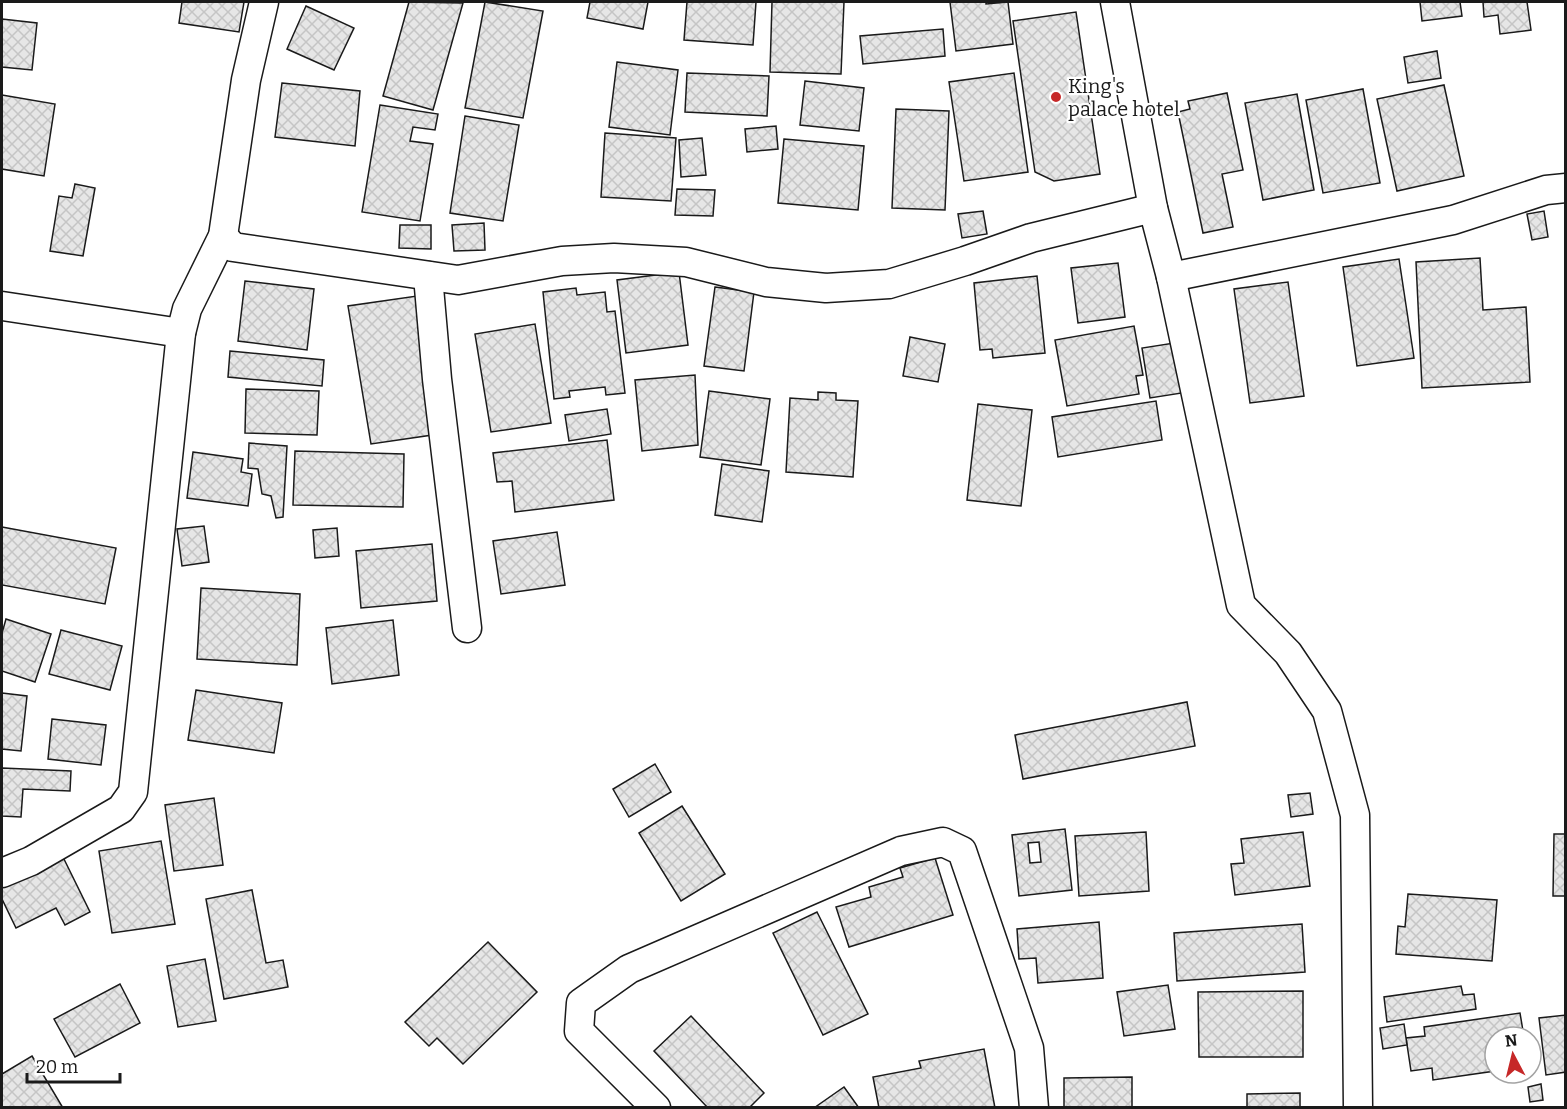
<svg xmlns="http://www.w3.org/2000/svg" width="1567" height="1109" font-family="Bitter,serif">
<defs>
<pattern id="building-cross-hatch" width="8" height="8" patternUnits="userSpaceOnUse" patternTransform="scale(1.5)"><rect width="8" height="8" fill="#e6e6e6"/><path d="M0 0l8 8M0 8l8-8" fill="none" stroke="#c5c5c5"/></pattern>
</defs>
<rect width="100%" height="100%" fill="#fff"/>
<g fill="url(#building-cross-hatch)" stroke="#1a1a1a" stroke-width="1.5" fill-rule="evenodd">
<path d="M182 2H244L239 32 179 23Z"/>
<path d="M409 2 463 3 433 110 383 96Z"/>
<path d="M485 2 543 11 523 118 465 108Z"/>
<path d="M590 2H648L643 29 587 18Z"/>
<path d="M687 2H756L753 45 684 40Z"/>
<path d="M772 2H844L841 74 770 72Z"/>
<path d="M950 2H986V4L1008 2 1013 44 956 51Z"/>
<path d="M1420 2H1460L1462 16 1422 21Z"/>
<path d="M1483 2H1527L1531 30 1500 34 1498 15 1484 17Z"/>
<path d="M306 6 354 28 334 70 287 49Z"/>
<path d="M1076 12 1100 174 1054 181 1035 172 1013 21Z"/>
<path d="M2 19 37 23 32 70 2 67Z"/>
<path d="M943 29 945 56 863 64 860 36Z"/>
<path d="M1437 51 1441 78 1408 83 1404 57Z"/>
<path d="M617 62 678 70 670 135 609 127Z"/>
<path d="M687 73 769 76 767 116 685 112Z"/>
<path d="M1014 73 1028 172 964 181 949 82Z"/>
<path d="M805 81 864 88 859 131 800 125Z"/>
<path d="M282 83 360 91 355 146 275 137Z"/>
<path d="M1444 85 1464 176 1397 191 1377 99Z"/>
<path d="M1363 89 1380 183 1323 193 1306 100Z"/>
<path d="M1227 93 1243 170 1222 174 1233 227 1203 233 1178 112 1190 109 1188 101Z"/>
<path d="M1297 94 1314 190 1263 200 1245 103Z"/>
<path d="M2 95 55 104 44 176 2 169Z"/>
<path d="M380 105 438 114 435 130 413 127 410 141 433 144 420 221 362 212Z"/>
<path d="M896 109 949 111 945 210 892 208Z"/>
<path d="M465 116 519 125 503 221 450 213Z"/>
<path d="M776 126 778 149 747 152 745 129Z"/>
<path d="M605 133 676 138 671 201 601 197Z"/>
<path d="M702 138 706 175 681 177 679 140Z"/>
<path d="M784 139 864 146 858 210 778 203Z"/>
<path d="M75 184 95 188 83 256 50 251 59 196 72 198Z"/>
<path d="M677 189 715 190 713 216 675 215Z"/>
<path d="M983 211 987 234 962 238 958 214Z"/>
<path d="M1544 211 1548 237 1532 240 1527 214Z"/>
<path d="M484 223 485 250 454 251 452 225Z"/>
<path d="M400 225H431V249L399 248Z"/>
<path d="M1480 258 1483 310 1526 307 1530 382 1422 388 1416 262Z"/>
<path d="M1399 259 1414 358 1357 366 1343 267Z"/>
<path d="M1118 263 1125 317 1078 323 1071 268Z"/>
<path d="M679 272 688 345 626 353 617 280Z"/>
<path d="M1037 276 1045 353 993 358 992 349 980 350 974 283Z"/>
<path d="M245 281 314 289 307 350 238 341Z"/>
<path d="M1288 282 1304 396 1250 403 1234 289Z"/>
<path d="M715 287 754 292 744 371 704 366Z"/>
<path d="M576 288 577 295 605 292 607 312 615 311 625 393 606 395 605 387 569 391 570 397 554 399 543 292Z"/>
<path d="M417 296 439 434 371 444 348 306Z"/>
<path d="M535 324 551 423 491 432 475 334Z"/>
<path d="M1134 326 1143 375 1136 376 1139 394 1067 406 1055 340Z"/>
<path d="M910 337 945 344 938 382 903 376Z"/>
<path d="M1174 343 1182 393 1150 398 1142 348Z"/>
<path d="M230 351 324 360 322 386 228 377Z"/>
<path d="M695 375 698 445 642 451 635 380Z"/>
<path d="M246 389 319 391 317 435 245 433Z"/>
<path d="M709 391 770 399 761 465 700 457Z"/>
<path d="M818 392 836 393V400L858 401 853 477 786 472 790 398 818 400Z"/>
<path d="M1156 401 1162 440 1058 457 1052 417Z"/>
<path d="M978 404 1032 410 1021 506 967 500Z"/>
<path d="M607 409 611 434 569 441 565 415Z"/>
<path d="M607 440 614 500 515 512 512 481 497 482 493 453Z"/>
<path d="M249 443 287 446 283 517 276 518 271 496 262 494 258 469 248 468Z"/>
<path d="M295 451 404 454 403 507 293 505Z"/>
<path d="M193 452 243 459 241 472 252 474 248 506 187 498Z"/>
<path d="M722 464 769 471 762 522 715 515Z"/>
<path d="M204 526 209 562 182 566 177 529Z"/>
<path d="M2 527 116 548 105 604 2 585Z"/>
<path d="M337 528 339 556 315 558 313 530Z"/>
<path d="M557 532 565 585 501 594 493 541Z"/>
<path d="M432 544 437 601 361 608 356 551Z"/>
<path d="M201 588 300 594 297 665 197 659Z"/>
<path d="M6 619 51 634 35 682 2 671V633Z"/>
<path d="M393 620 399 675 332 684 326 628Z"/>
<path d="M61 630 122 646 110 690 49 674Z"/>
<path d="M196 690 282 703 274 753 188 740Z"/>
<path d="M2 693 27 696 21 751 2 749Z"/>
<path d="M1187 702 1195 746 1023 779 1015 735Z"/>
<path d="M52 719 106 725 101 765 48 759Z"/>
<path d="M655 764 671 792 629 817 613 789Z"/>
<path d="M2 768 71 771 70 791 23 789 21 817 2 816Z"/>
<path d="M1310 793 1313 814 1291 817 1288 795Z"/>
<path d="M214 798 223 865 174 871 165 805Z"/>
<path d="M682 806 725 874 681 901 639 833Z"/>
<path d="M1065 829 1072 890 1019 896 1012 835ZM1039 842 1041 862 1030 863 1028 843Z"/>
<path d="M1146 832 1149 891 1079 896 1075 836Z"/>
<path d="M1303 832 1310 886 1235 895 1231 864 1244 863 1241 839Z"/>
<path d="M1554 834H1566V896H1553Z"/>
<path d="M161 841 175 924 112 933 99 851Z"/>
<path d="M60 851 90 912 65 925 56 908 16 928 2 899V880Z"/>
<path d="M935 858 953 915 849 947 836 907 871 897 869 887 903 877 900 868Z"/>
<path d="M252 890 266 963 283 960 288 987 224 999 206 899Z"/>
<path d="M1408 894 1497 900 1492 961 1396 954 1398 926 1405 927Z"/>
<path d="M817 912 868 1014 823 1035 773 933Z"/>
<path d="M1099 922 1103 978 1038 983 1036 958 1019 959 1017 929Z"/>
<path d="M1302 924 1305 972 1177 981 1174 933Z"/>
<path d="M488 942 537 992 463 1064 437 1038 429 1046 405 1022Z"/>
<path d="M205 959 216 1021 178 1027 167 966Z"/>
<path d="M120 984 140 1023 75 1057 54 1019Z"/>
<path d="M1168 985 1175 1029 1124 1036 1117 992Z"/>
<path d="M1461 986 1463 995 1474 994 1476 1009 1387 1022 1384 997Z"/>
<path d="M1303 991V1057H1199L1198 992Z"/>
<path d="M1520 1013 1524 1037H1495V1071L1433 1080 1432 1068 1411 1071 1406 1038 1425 1036 1424 1027Z"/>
<path d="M1566 1015V1072L1546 1075 1539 1018Z"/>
<path d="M691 1016 764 1093 749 1108H708L654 1051Z"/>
<path d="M1404 1024 1407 1045 1383 1049 1380 1028Z"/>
<path d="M984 1049 995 1108H879L873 1077 921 1068 919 1061Z"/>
<path d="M32 1056 63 1108H2V1074Z"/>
<path d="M1132 1077V1108H1064V1078Z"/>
<path d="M1541 1084 1543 1100 1530 1102 1528 1087Z"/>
<path d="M844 1087 859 1108H814Z"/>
<path d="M1300 1093V1108H1247V1094Z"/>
</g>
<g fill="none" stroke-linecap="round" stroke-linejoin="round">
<defs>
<g id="minor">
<path d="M1115 2 1153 208 1171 277 1241 605 1288 653 1327 711 1355 815 1358 1108"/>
<path d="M223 236 233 247 458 280 562 261 614 258 686 262 766 282 826 288 889 284 965 261 1031 238 1153 208"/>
<path d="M428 276 437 379 467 628"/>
<path d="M1171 277 1453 220 1546 190 1566 188"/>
<path d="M2 306 181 333"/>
<path d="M2 873 31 861 121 809 133 792 181 333 187 309 223 236 246 80 264 2"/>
<path d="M656 1108 579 1031 581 1003 629 969 901 851 943 842 962 851 1029 1048 1034 1108"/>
</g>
</defs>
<use href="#minor" stroke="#1a1a1a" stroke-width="31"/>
<use href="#minor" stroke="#fff" stroke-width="28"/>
</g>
<circle fill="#c62828" stroke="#fff" stroke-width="2" cx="1056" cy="97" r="6"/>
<g text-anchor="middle" stroke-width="4.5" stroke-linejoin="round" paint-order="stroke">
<g font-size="20" fill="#1a1a1a" stroke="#fff" text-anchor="start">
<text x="1068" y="93">King's<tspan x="1068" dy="23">palace hotel</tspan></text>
</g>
</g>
<rect width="1567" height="1109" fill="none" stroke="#1a1a1a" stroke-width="6"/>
<g transform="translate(1513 1055) rotate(353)"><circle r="28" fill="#ffffff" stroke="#a3a3a3" stroke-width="1.5"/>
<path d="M0-4.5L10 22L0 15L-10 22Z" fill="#c62828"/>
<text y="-9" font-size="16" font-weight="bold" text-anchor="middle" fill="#1a1a1a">N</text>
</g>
<path d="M27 1073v9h93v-9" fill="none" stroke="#1a1a1a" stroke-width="3"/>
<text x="36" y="1073" font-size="18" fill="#1a1a1a" stroke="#ffffff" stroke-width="4.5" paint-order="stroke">20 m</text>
</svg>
